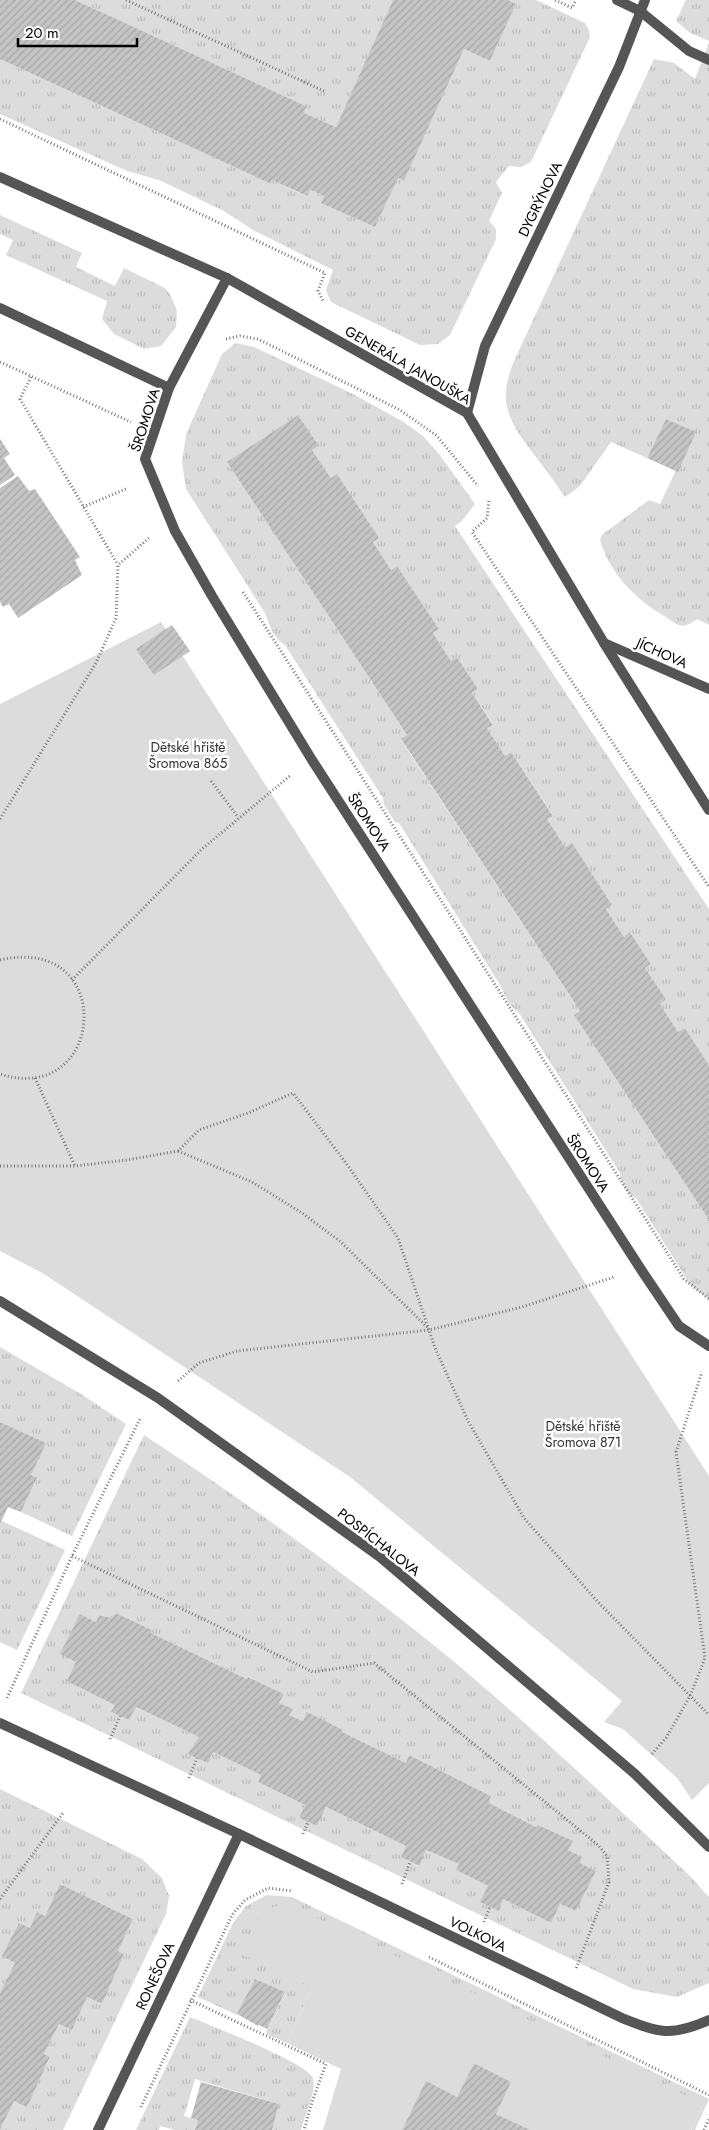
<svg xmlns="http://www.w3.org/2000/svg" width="709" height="2130" font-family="Jost,sans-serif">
<defs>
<pattern id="grass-tufts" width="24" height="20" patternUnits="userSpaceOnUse" patternTransform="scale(1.25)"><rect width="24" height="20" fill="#dcdcdc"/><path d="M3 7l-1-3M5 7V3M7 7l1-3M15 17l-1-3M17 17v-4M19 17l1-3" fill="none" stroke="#bbb"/></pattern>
<pattern id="building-hatch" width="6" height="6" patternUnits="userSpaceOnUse" patternTransform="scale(1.25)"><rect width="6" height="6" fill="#c4c4c4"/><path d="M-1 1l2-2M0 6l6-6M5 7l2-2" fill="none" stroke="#a7a7a7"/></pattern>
</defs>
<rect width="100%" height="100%" fill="#fff"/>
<g fill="url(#grass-tufts)" fill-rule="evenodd">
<path d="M75 0H393L336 127 304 113 306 106Z"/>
<path d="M508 0H536L585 23 589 30 590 37 531 162 521 167 509 166 496 182 502 193 489 221 496 229V239L450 335 438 344 420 345 331 302 326 290 333 270 253 230 224 211 159 180 127 171 0 114V59L271 184 272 180 306 196 310 190 324 196 322 203 375 227 398 178 404 181 464 49 490 61 516 4Z"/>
<path d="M686 0H709V41L690 33 676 21Z"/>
<path d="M709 43V625L697 619C692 623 686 627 679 625 675 624 670 620 666 617 637 601 608 572 600 539L603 534 649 500 660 504 694 432 666 419 647 458 611 442 580 486 565 497C555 482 544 468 533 453 508 420 497 402 514 361L654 59 674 63 695 79Z"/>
<path d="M0 215 82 253 76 267 115 286 124 268 165 288 170 294 177 311 176 327 161 346 144 349 114 334 102 319 107 301 6 255 13 240 0 234Z"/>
<path d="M236 343 254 347 353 394 402 421 423 436 439 454 475 504 462 521 455 526 709 909V1065L685 1028 678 1032 660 1004 666 999 645 968 651 964 631 933 624 937 606 909 612 905 572 844 565 847 547 819 553 815 511 752 505 756 487 728 493 724 472 693 478 689 457 657 451 661 433 633 439 629 397 566 391 570 373 542 379 538 337 475 331 478 312 450 319 446 298 415 227 462 407 735 401 740 580 1011 574 1015 709 1220V1299L691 1286 636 1198C628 1196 620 1182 620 1173L519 1013C511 1008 504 996 502 988L399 823 395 822 384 805 383 798 285 645C274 639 269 624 265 613L186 489 182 462 186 435 191 423 222 354Z"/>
<path d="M0 1347 81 1394 126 1424 72 1536 21 1512 37 1479 31 1475 45 1443 0 1422Z"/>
<path d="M144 1435C246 1502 346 1574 441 1651 528 1723 609 1800 691 1877L709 1897V1983L677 1997 633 1989 21 1693ZM116 1613 152 1630 151 1633 247 1679 249 1677 284 1694 279 1703 292 1709 289 1715 303 1721 307 1713 343 1730 342 1732 406 1763 409 1755 491 1796 489 1803 536 1827 538 1825 572 1841 568 1850 582 1857 580 1863 596 1871 576 1911 560 1904 551 1923 503 1899 498 1910 481 1902 488 1886 456 1870 459 1864 426 1850 418 1866 401 1857 406 1846 326 1807 317 1826 299 1818 305 1805 258 1782 261 1775 213 1752 208 1763 189 1754 199 1737 136 1707 129 1720 111 1712 115 1705 76 1662 61 1654 80 1614 96 1622 99 1615 111 1618Z"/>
<path d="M2 1521 65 1550 17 1650 0 1642V1524Z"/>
<path d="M0 1789 142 1859 162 1878 169 1896 166 1914 63 2130H0L14 2101 27 2106 50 2058 44 2054 59 2024 72 2030 87 1997 102 2004 124 1954 118 1951 133 1919 60 1884 45 1916 37 1913 30 1928 19 1923 3 1956 15 1963 0 1993Z"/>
<path d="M267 1895 292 1897 709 2099 695 2130H691L703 2104 312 1987 287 2043 266 2034 267 2029 285 1993 255 1979 237 2015 198 1997 233 1923 246 1906Z"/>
<path d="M190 2017C209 2025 308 2063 313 2078 317 2089 304 2118 301 2130H272L279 2104 195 2079 184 2116 198 2120 195 2130H175L160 2126 159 2130H136Z"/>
</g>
<g fill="#dcdcdc">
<path d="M161 622 709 1476V1783L692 1800 677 1778 623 1729 604 1722 622 1701 350 1477 44 1274 0 1251V704Z"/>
<path d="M286 1903 703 2104 691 2130H527L496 2114 511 2082 474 2063 457 2097 426 2082 402 2130H323L341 2069 287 2043 312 1987 241 1954 261 1911Z"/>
</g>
<g fill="url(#building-hatch)">
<path d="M0 0H75L306 106 304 113 336 127 393 0H508L516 4 490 61 464 49 404 181 398 178 375 227 321 203 324 196 313 191 310 190 307 196 272 180 271 184 0 59Z"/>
<path d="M298 415 319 446 312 450 331 478 337 474 379 538 373 542 391 570 397 566 439 629 433 633 451 661 457 657 478 689 472 693 493 725 487 728 505 756 511 752 553 816 547 819 565 847 572 843 612 905 606 909 624 937 630 932 651 964 645 968 666 999 660 1004 678 1032 685 1028 709 1065V1220L574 1015 580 1011 401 739 407 735 227 462Z"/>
<path d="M666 419 696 432 678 472 647 458Z"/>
<path d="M0 439 10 454 4 458 15 475 0 485Z"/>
<path d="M18 476 29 491 35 489 80 557 75 560 82 575 18 618 9 604 3 607 0 602V488Z"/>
<path d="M172 625 190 651 154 675 136 649Z"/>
<path d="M0 1422 46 1443 31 1475 37 1478 21 1512 8 1507 0 1524Z"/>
<path d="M116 1613 152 1630 151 1633 247 1679 248 1677 284 1694 279 1703 293 1709 289 1715 303 1721 307 1712 343 1730 342 1732 406 1763 409 1755 491 1796 489 1803 536 1827 538 1825 573 1841 568 1850 582 1857 580 1863 596 1871 576 1911 560 1904 551 1923 503 1899 499 1911 480 1902 488 1886 456 1870 459 1864 426 1850 419 1866 401 1857 406 1846 326 1807 317 1826 299 1818 305 1805 258 1782 261 1775 213 1752 208 1763 188 1754 199 1737 136 1707 129 1720 111 1712 115 1705 67 1681 76 1662 60 1654 80 1614 96 1622 99 1615 111 1618Z"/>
<path d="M60 1884 133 1919 118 1951 124 1954 102 2004 87 1997 72 2030 59 2024 44 2054 50 2057 27 2107 14 2101 0 2130V1993L15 1963 2 1956 19 1923 30 1928 37 1912 45 1916Z"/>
<path d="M255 1979 285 1992 267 2029 259 2025 258 2026 237 2014Z"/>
<path d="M474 2063 511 2082 496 2114 530 2130H402L426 2081 457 2097Z"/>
<path d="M201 2082 279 2104 272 2130H195L198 2120 191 2118Z"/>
</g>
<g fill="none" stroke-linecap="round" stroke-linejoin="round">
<g stroke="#777" stroke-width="3" stroke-dasharray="1 2.5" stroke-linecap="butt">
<path d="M126 0 326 92"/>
<path d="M555 0 572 8 576 0"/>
<path d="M0 119 325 273 318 291 323 301"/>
<path d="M226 339 240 336 258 339 400 410 437 436 478 486"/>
<path d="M0 362 131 422"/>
<path d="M31 377 20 399 118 565"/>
<path d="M489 501 487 518 472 532 709 887"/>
<path d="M83 507 128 488"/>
<path d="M243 592 684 1279 709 1299"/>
<path d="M211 781 238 817"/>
<path d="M0 819 96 663 116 618 118 565 149 538"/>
<path d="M0 960C118 933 106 1108 0 1074"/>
<path d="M72 980 202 849 291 775"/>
<path d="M35 1078 75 1166"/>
<path d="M178 1151 252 1182 302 1213 341 1242 429 1329"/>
<path d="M0 1166H75L127 1160 178 1151 199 1130 248 1113 293 1093 346 1163 398 1238 435 1348 468 1421 524 1518 597 1601 709 1715"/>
<path d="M178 1381 199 1363 237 1351 429 1330 522 1307 614 1277"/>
<path d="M72 1556 313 1672 374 1663 598 1845 607 1856 609 1882 576 1969"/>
<path d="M7 1698 72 1556 140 1419"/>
<path d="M110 1739 120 1716"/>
<path d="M652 1754 666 1738 690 1696 705 1658 676 1452 702 1372"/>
<path d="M189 1778 197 1758"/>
<path d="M303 1834 308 1822"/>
<path d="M402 1884 410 1862"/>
<path d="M0 1899 63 1813"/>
<path d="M484 1922 490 1907"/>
<path d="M429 1957 709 2095"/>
<path d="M190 2000 326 2064 312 2102 304 2130"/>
<path d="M141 2107 232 1915 245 1900 268 1888 293 1891"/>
<path d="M704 2130 709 2119"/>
</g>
<g stroke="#555" stroke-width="10">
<path d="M640 11 689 51 709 60"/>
<path d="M0 1723 239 1834"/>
</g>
<g stroke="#555" stroke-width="10">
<path d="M617 0 640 11"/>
<path d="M0 177 227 278 467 413 604 643 709 810"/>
<path d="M227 278 169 388 145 459 175 531 212 596 312 760 642 1271 679 1326 709 1346"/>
<path d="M0 308 169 388"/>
<path d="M467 413 485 346 619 67 645 0"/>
<path d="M604 643 709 689"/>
<path d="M0 1301 158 1398 380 1557 635 1774 709 1847"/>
<path d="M98 2130 239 1834 622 2018C660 2033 670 2037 709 2020"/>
</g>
</g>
<g text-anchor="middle" stroke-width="5" stroke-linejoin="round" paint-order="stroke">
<g font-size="14" fill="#000" stroke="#fff">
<text transform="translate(540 199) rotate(-64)" y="5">DYGRÝNOVA</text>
<text transform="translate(408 365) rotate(30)" y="5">GENERÁLA JANOUŠKA</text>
<text transform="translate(145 420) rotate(-72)" y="5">ŠROMOVA</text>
<text transform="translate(662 653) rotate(24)" y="5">JÍCHOVA</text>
<text transform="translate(369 822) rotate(57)" y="5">ŠROMOVA</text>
<text transform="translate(588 1163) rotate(57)" y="5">ŠROMOVA</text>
<text transform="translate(379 1542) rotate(38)" y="5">POSPÍCHALOVA</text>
<text transform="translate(478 1934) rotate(26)" y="5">VOLKOVA</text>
<text transform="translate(155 1976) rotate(-65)" y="5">RONEŠOVA</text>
</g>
<g font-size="14" fill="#333" stroke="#fff">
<text x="188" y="752">Dětské hřiště<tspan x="188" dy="16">Šromova 865</tspan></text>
<text x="583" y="1431">Dětské hřiště<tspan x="583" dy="16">Šromova 871</tspan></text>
</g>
</g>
<path d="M18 38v8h119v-8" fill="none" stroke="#000000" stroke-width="2.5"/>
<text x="25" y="38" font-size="15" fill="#000000" stroke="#ffffff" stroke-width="4" paint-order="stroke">20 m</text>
</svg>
